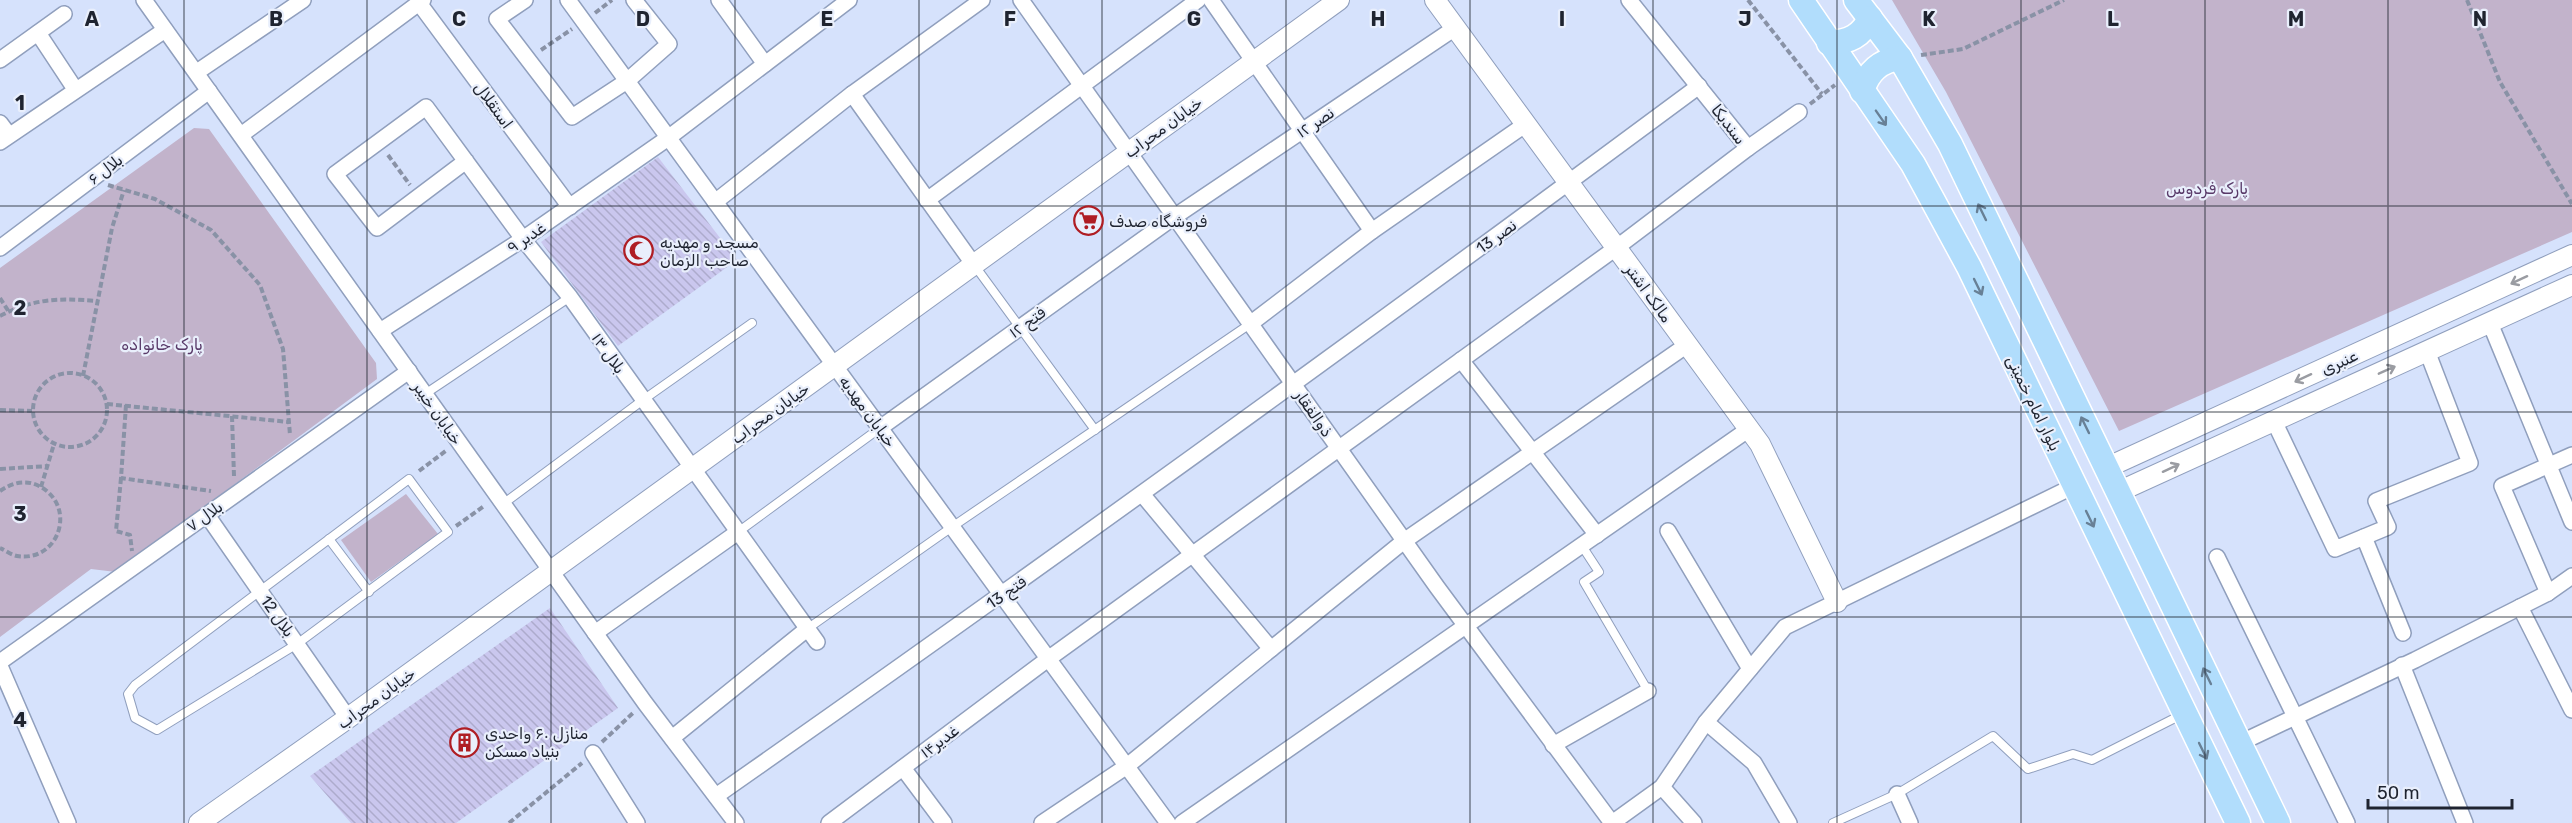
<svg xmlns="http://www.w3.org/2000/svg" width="2572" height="823" font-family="Rubik,'Noto Sans Arabic',sans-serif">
<defs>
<pattern id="building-back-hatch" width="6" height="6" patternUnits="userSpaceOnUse" patternTransform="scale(1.5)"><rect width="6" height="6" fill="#cac7ee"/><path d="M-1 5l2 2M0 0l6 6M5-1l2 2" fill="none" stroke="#adabcc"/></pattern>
</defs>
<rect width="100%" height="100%" fill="#d6e2fc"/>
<g fill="#c2b3cb">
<path d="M1892 0H2572V232L2119 431 1946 92Z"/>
<path d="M194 128 209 129 376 363 377 379 116 572 91 569 0 637V268Z"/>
<path d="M406 494 438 534 371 582 341 540Z"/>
</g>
<g fill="url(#building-back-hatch)">
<path d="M658 157 737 260 618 346 541 242Z"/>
<path d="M550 608 618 708 456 823H351L310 776Z"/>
</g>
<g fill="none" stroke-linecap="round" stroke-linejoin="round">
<defs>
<g id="service">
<path d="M975 266 1095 430"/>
<path d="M425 394 570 297"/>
<path d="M409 479 448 532 297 644 157 730 135 718 128 694 135 685Z"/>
<path d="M503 504 643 400 752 323"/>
<path d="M738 532 880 428"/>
<path d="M329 539 369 592"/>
<path d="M1582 546 1599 572 1584 582 1648 691"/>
<path d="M807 629 952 527 1250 324"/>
<path d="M1833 823 1897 794 1993 736 2028 769 2073 754 2092 760 2183 714"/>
</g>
<g id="minor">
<path d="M144 0 645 703 736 823"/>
<path d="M525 0 497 19 572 117 627 81 669 44 634 0"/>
<path d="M568 0 1168 823"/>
<path d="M719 0 765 64"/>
<path d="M1021 0 1437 587 1612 823"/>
<path d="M1211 0 1372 231"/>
<path d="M419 3 570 207"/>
<path d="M38 33 75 89"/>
<path d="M0 60 64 14"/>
<path d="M197 72 303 0"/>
<path d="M852 94 974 265"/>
<path d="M0 123 9 135"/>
<path d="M241 135 423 0"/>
<path d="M0 142 165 30"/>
<path d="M1748 148 1799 112"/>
<path d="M466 161 377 228 335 174 426 107 523 239 570 297 817 642"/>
<path d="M927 200 1198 0"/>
<path d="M715 202 852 94 982 0"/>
<path d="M0 248 209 91"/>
<path d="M2490 323 2572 522"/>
<path d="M1250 324 1372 231 1526 124"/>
<path d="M380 331 523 239 668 138 849 0"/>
<path d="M1461 360 1597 535"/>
<path d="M2274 421 2335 549 2388 527 2376 501 2470 463 2427 351"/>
<path d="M880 428 1174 217 1455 28"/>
<path d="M1142 494 1271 649"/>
<path d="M207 515 348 718"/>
<path d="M1668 531 1750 669"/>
<path d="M2364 537 2403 633"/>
<path d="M2217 557 2347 823"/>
<path d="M2548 593 2502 486 2572 455"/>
<path d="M2520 607 2572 710"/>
<path d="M595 633 738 532"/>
<path d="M0 662 409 371"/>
<path d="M2402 665 2465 823"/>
<path d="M0 666 68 823"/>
<path d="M1706 722 1754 763 1789 823"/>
<path d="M672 738 807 629"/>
<path d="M2240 743 2415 660 2548 593 2572 576"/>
<path d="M1553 745 1648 691"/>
<path d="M593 753 637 823"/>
<path d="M903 768 944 823"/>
<path d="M1662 787 1694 823"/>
<path d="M1897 794 1910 823"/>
<path d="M716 796C1047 564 1374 327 1699 86"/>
<path d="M829 823 1048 659 1616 248 1748 148 1629 0"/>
<path d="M1042 823 1127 766 1404 541 1687 345"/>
<path d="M1182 823 1749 429"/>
<path d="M1612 823 1662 787 1706 722 1785 627 2074 486"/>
</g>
<g id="tertiary">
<path d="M1435 0 1760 444 1837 602"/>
<path d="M2106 468 2572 255"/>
<path d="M2118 492 2572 285"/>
<path d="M199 823 348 718 1339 0"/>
</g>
<g id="primary">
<path d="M1801 0 1913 164 1969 267 2238 823"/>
<path d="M1856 0 1900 58 1950 144 2278 823"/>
<path d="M1829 43C1849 42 1862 36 1870 18"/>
<path d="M1862 91C1868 71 1880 61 1900 58"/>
</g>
</defs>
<use href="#service" stroke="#909fbd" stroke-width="10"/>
<use href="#minor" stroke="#909fbd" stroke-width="18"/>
<use href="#tertiary" stroke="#909fbd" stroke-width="22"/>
<use href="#primary" stroke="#fff" stroke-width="27"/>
<g stroke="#8992a6" stroke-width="4" stroke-dasharray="6 3" stroke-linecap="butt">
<path d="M1748 0 1822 94"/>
<path d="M2467 0 2500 82 2572 204"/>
<path d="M595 13 612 0"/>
<path d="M541 50 572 29"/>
<path d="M1921 55 1963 49 2064 0"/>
<path d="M1810 104 1835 85"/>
<path d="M388 155 410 185"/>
<path d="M108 185 155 199 211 230 260 285 283 349 290 435"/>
<path d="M0 298 9 312"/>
<path d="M0 316C35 298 59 298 98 301"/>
<circle cx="70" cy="410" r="37"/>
<path d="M83 376 112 228 124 190"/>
<path d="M107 404 289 422"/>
<path d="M126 405 121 478 211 491"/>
<path d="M0 410 32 411"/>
<path d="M232 416 234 476"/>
<path d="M0 469 48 466"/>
<path d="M419 471 447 450"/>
<path d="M121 478 116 531 130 535 132 551"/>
<path d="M41 487 54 444"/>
<path d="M0 491C12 483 25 479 39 486 78 506 59 563 17 556 11 555 5 550 0 548"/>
<path d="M456 526 484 506"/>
<path d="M602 742 633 713"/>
<path d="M509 823 582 763"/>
</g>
<use href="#service" stroke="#fff" stroke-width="8"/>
<use href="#minor" stroke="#fff" stroke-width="15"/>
<use href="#tertiary" stroke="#fff" stroke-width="20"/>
<use href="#primary" stroke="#b1ddfc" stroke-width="24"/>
</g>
<defs><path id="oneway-shaft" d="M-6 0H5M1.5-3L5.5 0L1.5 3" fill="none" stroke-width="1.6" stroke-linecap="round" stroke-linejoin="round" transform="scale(1.5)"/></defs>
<g stroke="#688096">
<use href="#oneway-shaft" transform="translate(1881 118) rotate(55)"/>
<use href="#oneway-shaft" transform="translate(1982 212) rotate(-116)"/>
<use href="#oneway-shaft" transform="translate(1978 287) rotate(64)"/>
<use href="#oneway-shaft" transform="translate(2085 425) rotate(-116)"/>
<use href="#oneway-shaft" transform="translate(2090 519) rotate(64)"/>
<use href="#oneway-shaft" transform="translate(2207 676) rotate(-116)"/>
<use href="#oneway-shaft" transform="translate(2203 751) rotate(64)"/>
</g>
<g stroke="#9a9ca2">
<use href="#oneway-shaft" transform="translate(2519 280) rotate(155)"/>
<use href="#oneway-shaft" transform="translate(2387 370) rotate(-24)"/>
<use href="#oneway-shaft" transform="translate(2303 378) rotate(155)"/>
<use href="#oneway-shaft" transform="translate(2171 468) rotate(-25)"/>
</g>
<path fill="none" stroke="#1f2430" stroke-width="1.5" stroke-opacity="0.55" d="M184 0V823M367 0V823M551 0V823M735 0V823M919 0V823M1102 0V823M1286 0V823M1470 0V823M1653 0V823M1837 0V823M2021 0V823M2205 0V823M2388 0V823M0 206H2572M0 412H2572M0 617H2572"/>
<defs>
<symbol id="supermarket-ring" viewBox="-11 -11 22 22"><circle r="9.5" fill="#e9effc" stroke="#af1d23" stroke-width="1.5"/><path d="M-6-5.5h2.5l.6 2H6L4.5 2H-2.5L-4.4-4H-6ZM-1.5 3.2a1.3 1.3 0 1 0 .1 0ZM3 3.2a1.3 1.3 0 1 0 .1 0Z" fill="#af1d23"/></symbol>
<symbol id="mosque-ring" viewBox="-11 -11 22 22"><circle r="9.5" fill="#e9effc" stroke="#af1d23" stroke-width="1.5"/><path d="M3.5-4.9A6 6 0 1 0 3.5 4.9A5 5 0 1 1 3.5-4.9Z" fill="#af1d23"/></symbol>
<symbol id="building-ring" viewBox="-11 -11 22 22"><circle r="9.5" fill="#e9effc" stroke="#af1d23" stroke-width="1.5"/><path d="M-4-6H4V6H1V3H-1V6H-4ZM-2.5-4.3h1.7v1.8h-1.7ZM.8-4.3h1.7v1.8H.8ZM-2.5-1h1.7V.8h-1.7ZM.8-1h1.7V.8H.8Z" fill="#af1d23"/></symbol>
</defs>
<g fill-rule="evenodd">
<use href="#supermarket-ring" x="1072" y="204" width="33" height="33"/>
<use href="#mosque-ring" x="622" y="234" width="33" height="33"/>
<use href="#building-ring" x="448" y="726" width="33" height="33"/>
</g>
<g text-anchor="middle" stroke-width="4.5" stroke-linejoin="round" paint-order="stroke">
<g font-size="16" fill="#1f2430" stroke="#e9effc">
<text transform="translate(494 105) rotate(54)" y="6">استقلال</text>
<text transform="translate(1315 122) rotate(-34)" y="6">نصر ۱۲</text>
<text transform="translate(1729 124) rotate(52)" y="6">سندیکا</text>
<text transform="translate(1163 127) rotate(-36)" y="6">خیابان محراب</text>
<text transform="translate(105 169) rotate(-37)" y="6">بلال ۶</text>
<text transform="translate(1496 236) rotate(-36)" y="6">نصر 13</text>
<text transform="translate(526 237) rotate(-34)" y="6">غدیر ۹</text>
<text transform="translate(1649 293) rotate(54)" y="6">مالک اشتر</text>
<text transform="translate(1027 322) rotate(-36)" y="6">فتح ۱۲</text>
<text transform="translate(609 353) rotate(55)" y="6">بلال ۱۳</text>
<text transform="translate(2339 362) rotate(-25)" y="6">عنبری</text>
<text transform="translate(2034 403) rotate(64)" y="6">بلوار امام خمینی</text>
<text transform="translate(868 411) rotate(54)" y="6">خیابان مهدیه</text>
<text transform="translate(438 413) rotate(55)" y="6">خیابان خیبر</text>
<text transform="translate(770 413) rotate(-36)" y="6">خیابان محراب</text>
<text transform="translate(1314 413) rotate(55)" y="6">ذوالفقار</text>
<text transform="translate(204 516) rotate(-35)" y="6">بلال ۷</text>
<text transform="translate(1006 592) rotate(-35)" y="6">فتح 13</text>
<text transform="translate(278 616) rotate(55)" y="6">بلال 12</text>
<text transform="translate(376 698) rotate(-36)" y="6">خیابان محراب</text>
<text transform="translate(939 741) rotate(-37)" y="6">غدیر۱۴</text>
</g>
<g font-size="16" fill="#583968" stroke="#e9effc">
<text x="2207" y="194">پارک فردوس</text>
<text x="162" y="350">پارک خانواده</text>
</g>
<g font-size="16" fill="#1f2430" stroke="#e9effc" text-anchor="start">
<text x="1109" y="227">فروشگاه صدف</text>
<text x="660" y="248">مسجد و مهدیه<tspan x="660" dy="18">صاحب الزمان</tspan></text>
<text x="485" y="739">منازل ۶۰ واحدی<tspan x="485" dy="18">بنیاد مسکن</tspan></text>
</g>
</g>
<g font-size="20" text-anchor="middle" font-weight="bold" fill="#1f2430" stroke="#e9effc" stroke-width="4.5" stroke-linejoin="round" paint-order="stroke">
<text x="92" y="26">A</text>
<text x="276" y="26">B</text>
<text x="459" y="26">C</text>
<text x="643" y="26">D</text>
<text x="827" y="26">E</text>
<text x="1010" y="26">F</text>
<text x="1194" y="26">G</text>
<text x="1378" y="26">H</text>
<text x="1562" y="26">I</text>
<text x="1745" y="26">J</text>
<text x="1929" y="26">K</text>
<text x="2113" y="26">L</text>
<text x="2296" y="26">M</text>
<text x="2480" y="26">N</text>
<text x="20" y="110">1</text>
<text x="20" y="315">2</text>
<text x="20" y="521">3</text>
<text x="20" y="727">4</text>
</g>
<path d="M2368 799v9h144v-9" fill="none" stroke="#1f2430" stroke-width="3"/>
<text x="2377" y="799" font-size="18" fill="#1f2430" stroke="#e9effc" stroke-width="4.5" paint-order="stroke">50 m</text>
</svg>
